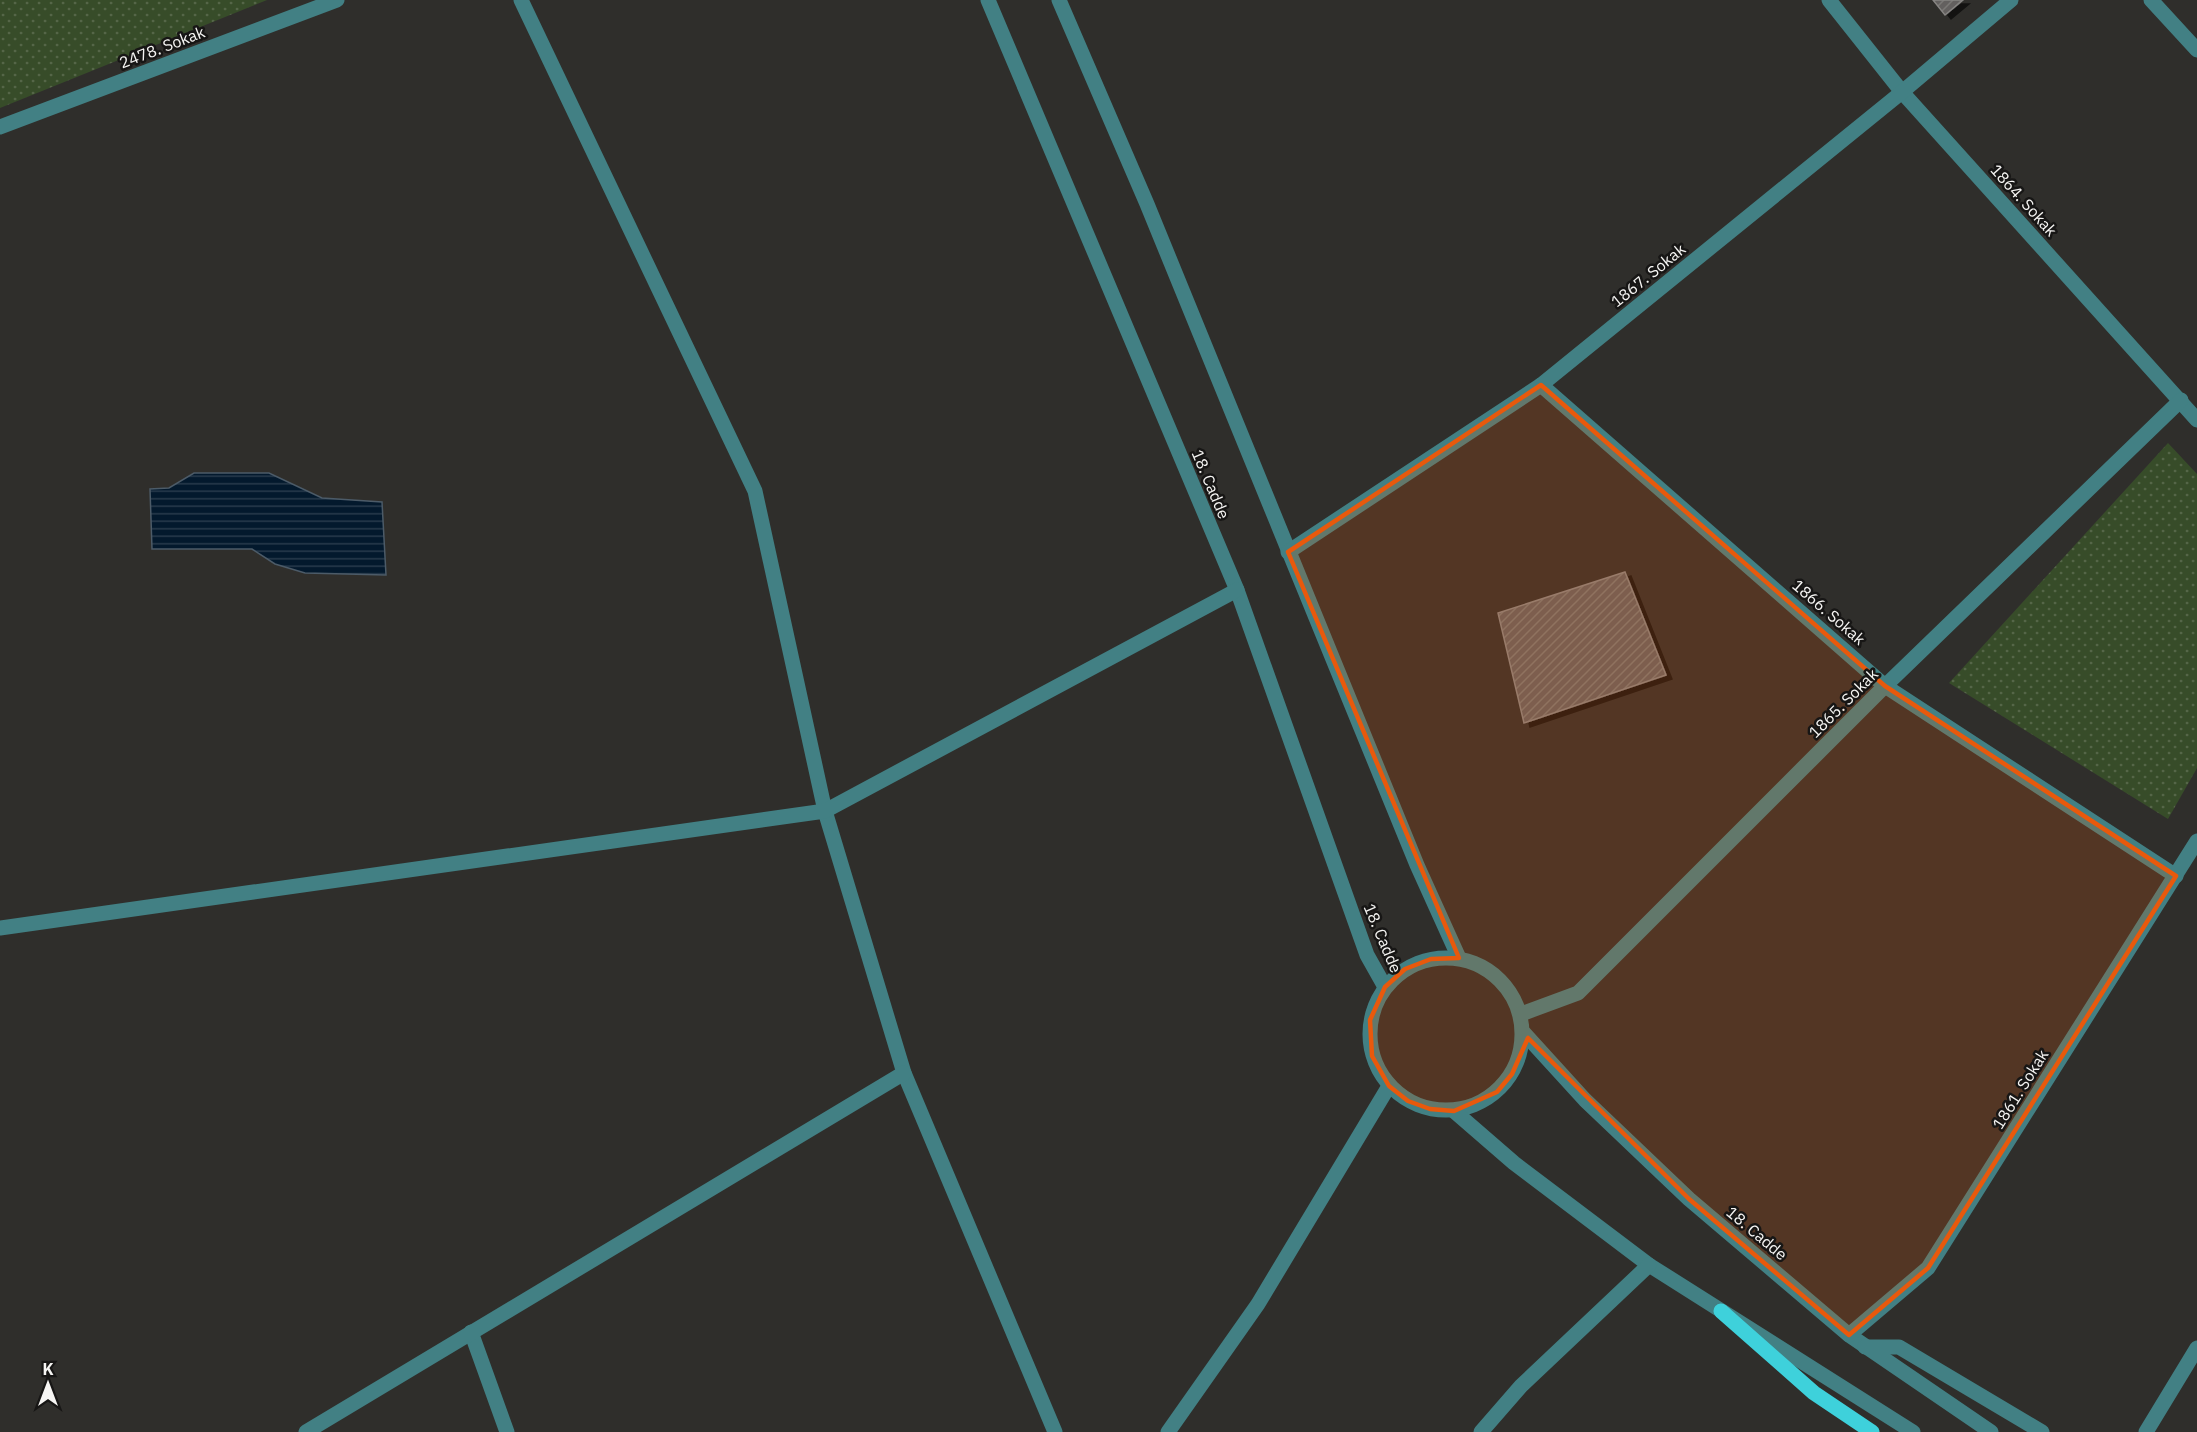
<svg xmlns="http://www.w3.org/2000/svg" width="2197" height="1432" font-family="'IBM Plex Sans',sans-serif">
<defs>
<pattern id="grass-dots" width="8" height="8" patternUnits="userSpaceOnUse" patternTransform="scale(1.5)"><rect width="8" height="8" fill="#374c29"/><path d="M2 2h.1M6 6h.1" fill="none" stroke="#556648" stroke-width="1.8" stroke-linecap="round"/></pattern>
<pattern id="water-rules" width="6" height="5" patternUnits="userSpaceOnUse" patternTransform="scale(1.5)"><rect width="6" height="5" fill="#03192d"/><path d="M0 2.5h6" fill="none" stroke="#283b4c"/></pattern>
<pattern id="building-hatch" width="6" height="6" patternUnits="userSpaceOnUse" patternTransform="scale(1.5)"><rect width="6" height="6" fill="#63615f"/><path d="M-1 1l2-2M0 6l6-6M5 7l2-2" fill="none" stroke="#7a7876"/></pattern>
<filter id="shadow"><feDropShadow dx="6" dy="4" stdDeviation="0" flood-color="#0009"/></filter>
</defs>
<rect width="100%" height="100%" fill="#2f2e2b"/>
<g fill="url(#grass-dots)">
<path d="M0 0H267L0 108Z"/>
<path d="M2168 443 2197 474V768L2168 819 1949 683Z"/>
</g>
<path fill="url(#water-rules)" stroke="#4c5b68" stroke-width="1.5" d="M194 473H269L322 498 382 502 386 575 305 573 275 564 252 549H152L150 489 169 488Z"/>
<g fill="url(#building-hatch)" stroke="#868482" stroke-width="1.5" filter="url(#shadow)">
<path d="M1933 0H1963L1945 15Z"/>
<path d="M1625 572 1666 675 1524 723 1498 613Z"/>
</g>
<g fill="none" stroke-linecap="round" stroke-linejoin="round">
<g stroke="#428084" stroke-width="15">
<path d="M521 0 755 491 825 811 904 1073 1055 1432"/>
<path d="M988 0 1237 590 1367 955 1385 987"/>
<path d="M1059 0 1147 204 1417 865 1459 958"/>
<path d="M1829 0 1902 92 2197 420"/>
<path d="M2151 0 2197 50"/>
<path d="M0 127 337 0"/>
<path d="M1541 385 1885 686 2176 876"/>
<path d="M1288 552 1541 385 1902 92 2011 0"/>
<path d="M0 928 825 811 1237 590"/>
<circle cx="1446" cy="1034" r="76"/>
<path d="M1521 1014 1578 993 1885 686 2181 400"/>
<path d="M1524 1033 1585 1100 1689 1199 1849 1335 1991 1432"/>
<path d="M1454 1111 1514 1163 1649 1265 1913 1432"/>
<path d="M471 1332 507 1432"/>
<path d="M1849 1335 1928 1268 2197 841"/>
<path d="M1865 1347H1899L2042 1432"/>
<path d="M306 1432 904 1073"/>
<path d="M1168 1432 1258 1304 1389 1086"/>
<path d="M1481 1432 1521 1386 1649 1265"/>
<path d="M2146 1432 2197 1348"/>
</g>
<path stroke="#3ed1db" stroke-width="15" d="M1721 1311 1814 1393 1872 1432"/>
</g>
<path fill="#e8590c" fill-opacity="0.2" stroke="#e8590c" stroke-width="4.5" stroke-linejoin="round" d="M1541 385 1885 686 2176 876 1928 1268 1849 1335 1689 1199 1528 1038 1512 1074 1497 1092 1454 1111 1430 1109 1408 1101 1389 1086 1372 1056 1370 1020 1385 987 1405 969 1431 959 1459 958 1288 552Z"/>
<g text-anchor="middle" stroke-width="5" stroke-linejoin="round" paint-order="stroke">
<g font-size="16" fill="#f6f5f3" stroke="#171615">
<text transform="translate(162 47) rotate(-21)" y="6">2478. Sokak</text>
<text transform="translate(2024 200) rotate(48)" y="6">1864. Sokak</text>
<text transform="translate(1648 275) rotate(-39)" y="6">1867. Sokak</text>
<text transform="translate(1211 484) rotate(67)" y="6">18. Cadde</text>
<text transform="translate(1829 612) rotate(41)" y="6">1866. Sokak</text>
<text transform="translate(1843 703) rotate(-45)" y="6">1865. Sokak</text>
<text transform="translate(1383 938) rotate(67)" y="6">18. Cadde</text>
<text transform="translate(2020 1089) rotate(-58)" y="6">1861. Sokak</text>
<text transform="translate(1757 1233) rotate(40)" y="6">18. Cadde</text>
</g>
</g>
<g transform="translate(48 1384)" stroke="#171615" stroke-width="4.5" paint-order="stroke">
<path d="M0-4.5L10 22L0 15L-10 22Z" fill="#f6f5f3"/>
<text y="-9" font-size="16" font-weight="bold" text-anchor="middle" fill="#f6f5f3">K</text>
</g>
</svg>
